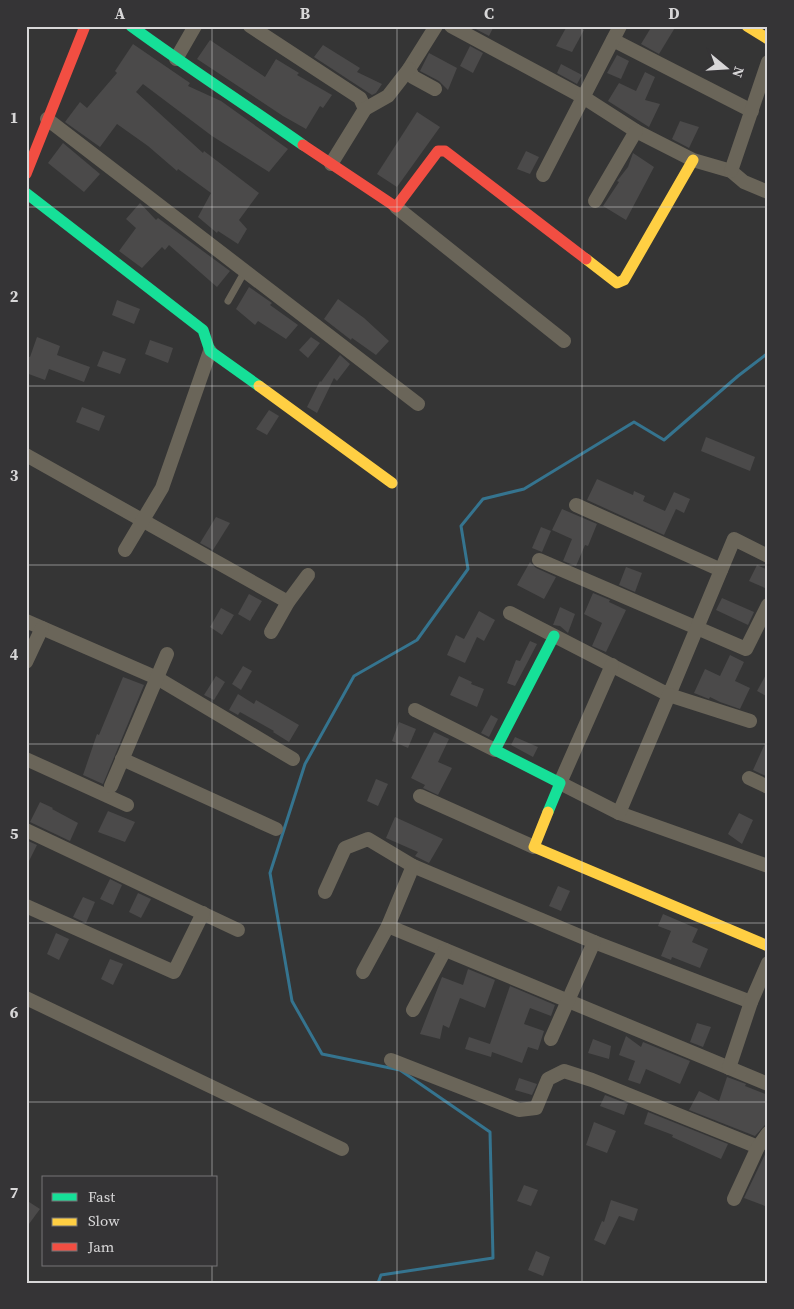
<svg xmlns="http://www.w3.org/2000/svg" width="794" height="1309" font-family="'Source Serif 4',serif">
<rect width="100%" height="100%" fill="#353535"/>
<g fill="none" stroke-linecap="round" stroke-linejoin="round">
<path stroke="#35748f" stroke-width="3" d="M378 1283 381 1275 493 1258 490 1132 400 1070 322 1054 292 1001 270 873 305 764 354 676 417 640 468 569 461 526 483 499 524 489 634 422 664 440 738 376 768 353"/>
</g>
<g fill="#4b4a4a">
<path d="M470 26H494L489 36Z"/>
<path d="M567 26H577L584 30 572 52 556 46Z"/>
<path d="M652 26H676L659 54 641 44Z"/>
<path d="M210 40 265 77 276 59 299 73 297 75 332 95 323 108 320 106 306 129 283 116 197 59Z"/>
<path d="M133 44 190 83 188 86 221 101 288 149 269 172 212 136 143 84 136 92 203 153 204 151 259 193 239 220 247 229 238 244 218 231 217 233 198 217 211 193 178 169 177 171 148 146 117 124 100 147 65 122 80 102 87 108 117 73 115 71Z"/>
<path d="M323 45 360 68 357 72 382 84 376 93 372 95 314 57Z"/>
<path d="M470 46 483 53 473 73 460 66Z"/>
<path d="M429 53 457 68 448 90 439 81 420 71Z"/>
<path d="M617 55 629 61 621 79 607 73Z"/>
<path d="M561 64 582 75 577 84 557 73Z"/>
<path d="M645 72 655 77 645 100 660 104 649 127 608 101 619 83 636 91Z"/>
<path d="M417 112 440 127 397 187 377 174Z"/>
<path d="M680 121 699 127 689 148 672 139Z"/>
<path d="M63 143 100 174 84 192 48 163Z"/>
<path d="M526 151 539 157 530 174 517 169Z"/>
<path d="M633 153 654 167 626 220 603 206 619 182 617 181 628 167Z"/>
<path d="M140 203 156 220 158 218 230 271 217 287 169 245 165 250 162 247 142 268 119 251 136 228 126 219Z"/>
<path d="M249 287 272 303 270 305 298 325 286 339 258 321 255 325 236 309Z"/>
<path d="M338 299 364 318 389 341 376 355 352 338 351 340 324 319Z"/>
<path d="M117 300 140 309 134 324 112 315Z"/>
<path d="M37 337 60 346 57 355 90 367 84 382 49 369 45 380 26 373V356L30 357Z"/>
<path d="M311 337 320 343 308 358 299 350Z"/>
<path d="M150 340 173 348 168 363 145 354Z"/>
<path d="M103 351 126 359 120 374 97 366Z"/>
<path d="M340 355 350 364 337 381 334 378 317 413 307 407 320 381 321 382Z"/>
<path d="M82 407 105 416 99 431 76 422Z"/>
<path d="M269 410 279 416 267 435 256 429Z"/>
<path d="M706 437 755 457 750 471 701 451Z"/>
<path d="M597 479 633 495 634 491 645 496 643 501 665 511 674 492 690 499 684 513 676 509 664 535 587 500Z"/>
<path d="M562 509 597 524 588 546 585 545 576 566 563 561 572 539 552 530Z"/>
<path d="M216 517 230 523 213 550 200 543Z"/>
<path d="M541 527 551 531 542 552 532 548Z"/>
<path d="M530 562 536 568 556 577 544 599 517 585Z"/>
<path d="M757 565 768 570V582L765 588 749 581Z"/>
<path d="M626 567 642 573 635 592 619 585Z"/>
<path d="M593 593 610 600 609 602 626 610 606 652 592 646 602 623 584 614Z"/>
<path d="M249 594 262 601 250 621 238 614Z"/>
<path d="M722 598 754 612 748 625 716 610Z"/>
<path d="M560 607 575 614 568 633 560 626 553 625Z"/>
<path d="M221 608 234 615 222 635 210 627Z"/>
<path d="M479 611 495 620 484 641 477 637 465 663 447 655 456 635 464 639Z"/>
<path d="M530 641 537 644 515 686 507 683 516 660 520 661Z"/>
<path d="M730 655 744 662 735 681 750 688 740 709 720 702 710 697 709 699 694 693 705 669 720 676Z"/>
<path d="M243 666 252 671 241 690 232 684Z"/>
<path d="M768 671V697L757 691Z"/>
<path d="M216 676 225 682 214 700 204 695Z"/>
<path d="M459 676 472 682 471 684 484 689 477 707 450 695Z"/>
<path d="M123 677 144 685 103 784 83 775 97 734 99 735Z"/>
<path d="M238 694 254 704 256 700 299 725 289 742 273 732 274 731 240 712 238 715 229 710Z"/>
<path d="M491 715 498 719 489 737 481 733Z"/>
<path d="M399 722 416 729 408 748 392 741Z"/>
<path d="M434 732 449 739 438 762 452 768 438 795 423 788 425 785 411 778Z"/>
<path d="M515 737 538 747 533 757 511 745Z"/>
<path d="M768 737V777L753 770Z"/>
<path d="M376 779 388 784 378 806 367 801Z"/>
<path d="M40 802 53 808 52 809 78 823 70 841 30 822Z"/>
<path d="M108 811 135 822 125 842 98 832Z"/>
<path d="M739 813 753 820 742 844 728 834Z"/>
<path d="M395 817 443 839 429 863 415 856 418 852 386 838Z"/>
<path d="M26 840 37 845 26 867Z"/>
<path d="M110 879 122 885 113 905 100 899Z"/>
<path d="M558 886 570 891 561 911 549 906Z"/>
<path d="M138 893 151 899 141 918 129 912Z"/>
<path d="M83 897 95 902 86 923 73 917Z"/>
<path d="M663 914 698 929 692 942 708 949 700 968 672 957 671 960 661 956 671 931 658 926Z"/>
<path d="M56 933 69 939 59 960 47 954Z"/>
<path d="M110 959 123 964 113 985 101 979Z"/>
<path d="M468 969 495 980 485 1008 460 998 449 1028 443 1025 440 1039 420 1034 442 977 463 985Z"/>
<path d="M510 986 555 1005 551 1016 530 1008 524 1024 544 1031 538 1050 528 1047 522 1063 492 1052 491 1057 465 1049 469 1037 490 1044Z"/>
<path d="M697 1023 711 1027 703 1047 690 1042Z"/>
<path d="M626 1036 641 1047 643 1042 690 1061 680 1084 646 1069 640 1084 628 1080 635 1061 619 1055Z"/>
<path d="M593 1039 611 1046 609 1059 588 1053Z"/>
<path d="M727 1077 746 1084 745 1086 768 1095V1118L765 1125 755 1136 689 1110 699 1091 719 1101Z"/>
<path d="M519 1078 537 1084 532 1095 515 1090Z"/>
<path d="M605 1095 628 1104 624 1115 600 1106Z"/>
<path d="M648 1112 728 1144 721 1159 672 1137 673 1135 644 1124Z"/>
<path d="M594 1122 616 1131 607 1153 586 1145Z"/>
<path d="M768 1148V1200L765 1206 744 1198Z"/>
<path d="M524 1185 538 1190 531 1206 517 1201Z"/>
<path d="M26 1200 40 1209 26 1228Z"/>
<path d="M611 1200 638 1209 634 1221 619 1216 605 1245 594 1240 602 1221 604 1222Z"/>
<path d="M536 1251 550 1257 543 1276 528 1270Z"/>
</g>
<g fill="none" stroke-linecap="round" stroke-linejoin="round">
<path stroke="#6a6559" stroke-width="7" d="M228 301 245 271"/>
<g stroke="#6a6559" stroke-width="14">
<path d="M250 26 360 98 365 109"/>
<path d="M451 26 583 97 636 131 693 160 731 171 744 182 768 192"/>
<path d="M613 40 752 111"/>
<path d="M176 59 195 26"/>
<path d="M435 89 413 77 409 69 436 26"/>
<path d="M47 119 418 404"/>
<path d="M331 164 365 109 388 96 409 69"/>
<path d="M731 171 768 62"/>
<path d="M543 175 620 26"/>
<path d="M595 201 636 131"/>
<path d="M396 207 564 341"/>
<path d="M26 455 288 602"/>
<path d="M576 505 721 570"/>
<path d="M125 550 162 488 210 351"/>
<path d="M539 560 746 649 768 605"/>
<path d="M510 613 669 695 734 539 768 556"/>
<path d="M26 621 157 678 293 759"/>
<path d="M271 632 288 602 308 575"/>
<path d="M26 662 42 628"/>
<path d="M612 665 560 783 619 813 768 866"/>
<path d="M415 710 495 750"/>
<path d="M26 759 127 805"/>
<path d="M122 759 276 829"/>
<path d="M749 778 768 787"/>
<path d="M111 786 167 654"/>
<path d="M420 796 534 847"/>
<path d="M619 813 669 695 750 721"/>
<path d="M26 830 238 930"/>
<path d="M325 892 345 848 368 839 413 866 594 942 751 1002"/>
<path d="M26 906 174 972 203 913"/>
<path d="M388 926 768 1084"/>
<path d="M363 972 388 926 413 866"/>
<path d="M26 998 342 1149"/>
<path d="M413 1010 445 950"/>
<path d="M551 1039 594 942"/>
<path d="M391 1060 519 1110 536 1108 548 1079 564 1071 592 1080 758 1147"/>
<path d="M729 1068 751 1002 768 963"/>
<path d="M734 1199 758 1147 768 1133"/>
</g>
<g stroke="#16e098" stroke-width="11">
<path d="M131 26C187 67 246 105 303 145"/>
<path d="M26 193 203 330 210 351 259 386"/>
<path d="M548 812 560 783 495 750 554 636"/>
</g>
<g stroke="#ffcf43" stroke-width="11">
<path d="M747 26 768 39"/>
<path d="M586 259 617 283 624 280 693 160"/>
<path d="M259 386 392 483"/>
<path d="M548 812 534 847 768 946"/>
</g>
<g stroke="#f24e42" stroke-width="11">
<path d="M303 145 396 207 438 151H445L586 259"/>
<path d="M26 174 85 26"/>
</g>
</g>
<path fill="none" stroke="#d8d7d8" stroke-width="1" stroke-opacity="0.55" d="M212 26V1178M397 26V1283M582 26V1283M26 207H768M26 386H768M26 565H768M26 744H768M26 923H768M26 1102H768M212 1265V1283"/>
<rect width="794" height="1309" fill="none" stroke="#353436" stroke-width="55"/>
<rect x="42" y="1176" width="175" height="90" fill="#353436" stroke="#767577"/>
<rect x="52" y="1193" width="25" height="8" fill="#16e098" stroke="#767577"/>
<text x="88" y="1202" font-size="15" fill="#d8d7d8">Fast</text>
<rect x="52" y="1218" width="25" height="8" fill="#ffcf43" stroke="#767577"/>
<text x="88" y="1226" font-size="15" fill="#d8d7d8">Slow</text>
<rect x="52" y="1243" width="25" height="8" fill="#f24e42" stroke="#767577"/>
<text x="88" y="1252" font-size="15" fill="#d8d7d8">Jam</text>
<g transform="translate(726 68) rotate(108)" stroke="#353436" stroke-width="4" paint-order="stroke">
<path d="M0-4L9 19L0 12L-9 19Z" fill="#d8d7d8"/>
<text y="-8" font-size="14" font-weight="bold" text-anchor="middle" fill="#d8d7d8">N</text>
</g>
<rect x="28" y="28" width="738" height="1254" fill="none" stroke="#d8d7d8" stroke-width="2"/>
<g font-size="16" text-anchor="middle" font-weight="bold" fill="#d8d7d8">
<text x="120" y="19">A</text>
<text x="305" y="19">B</text>
<text x="489" y="19">C</text>
<text x="674" y="19">D</text>
<text x="14" y="123">1</text>
<text x="14" y="302">2</text>
<text x="14" y="481">3</text>
<text x="14" y="660">4</text>
<text x="14" y="839">5</text>
<text x="14" y="1018">6</text>
<text x="14" y="1198">7</text>
</g>
</svg>
